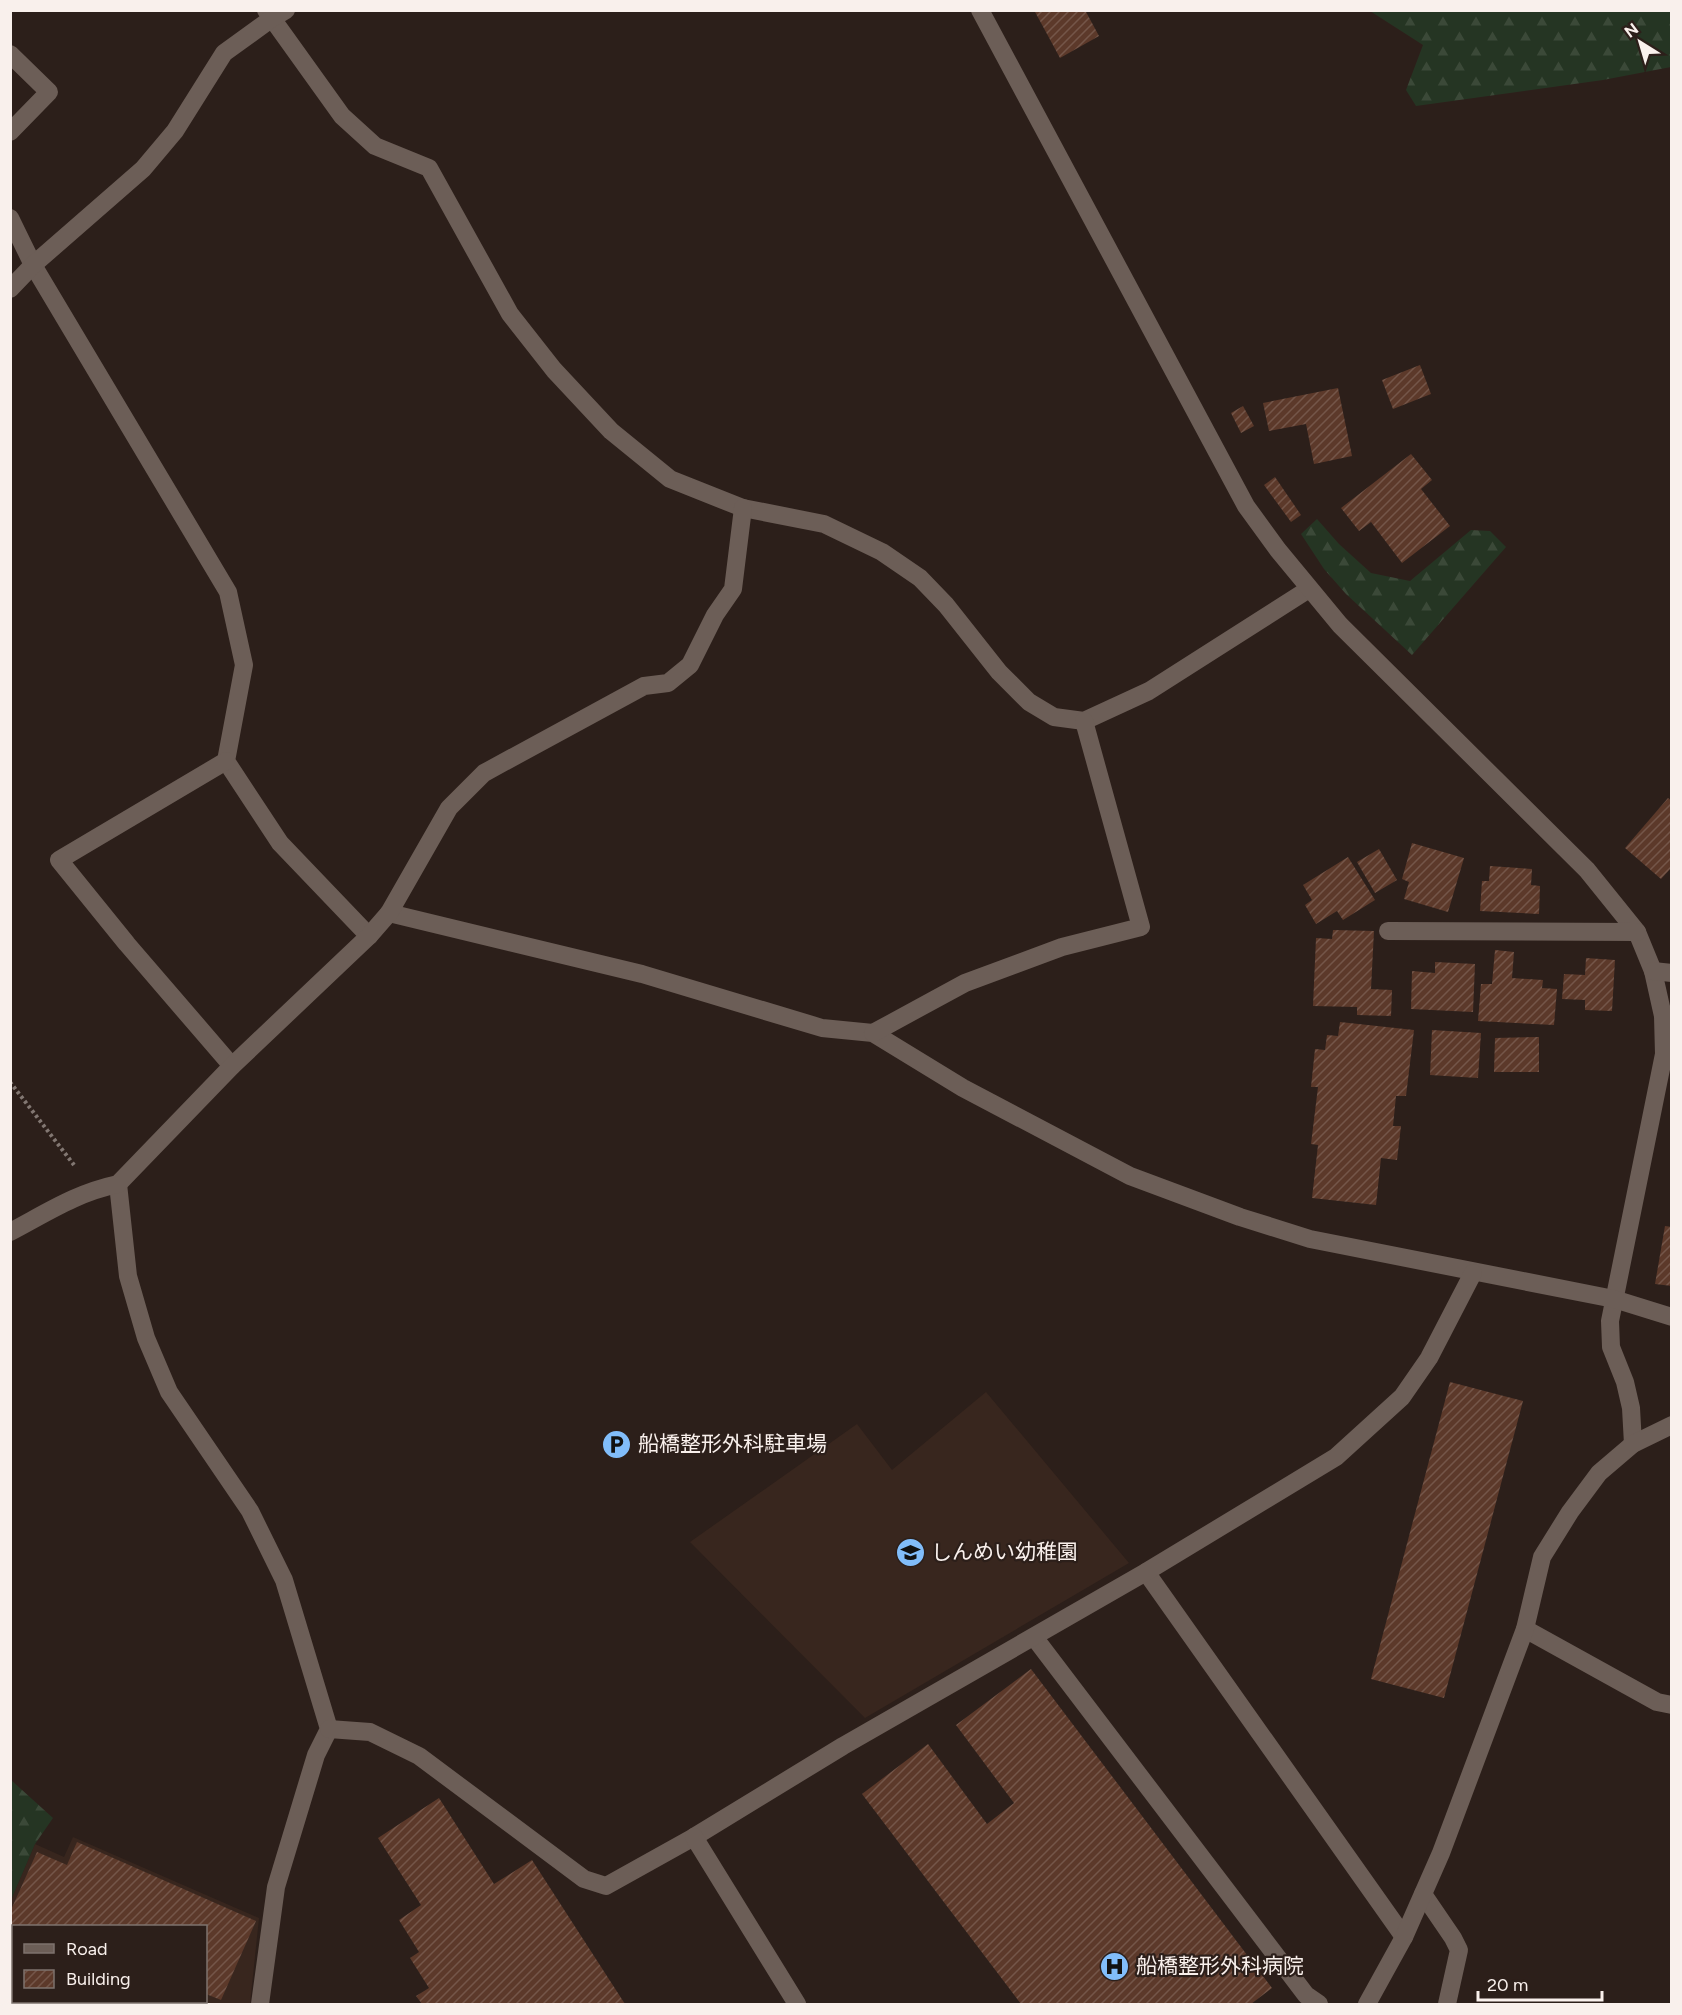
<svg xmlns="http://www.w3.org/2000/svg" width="1682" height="2015" font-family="Figtree,'Noto Sans JP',sans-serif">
<defs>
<pattern id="forest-firs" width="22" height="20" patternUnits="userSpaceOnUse" patternTransform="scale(1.5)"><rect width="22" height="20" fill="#253523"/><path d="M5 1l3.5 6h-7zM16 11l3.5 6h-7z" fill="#3b4938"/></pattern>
<pattern id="building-hatch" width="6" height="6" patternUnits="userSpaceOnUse" patternTransform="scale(1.5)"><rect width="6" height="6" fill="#5c392a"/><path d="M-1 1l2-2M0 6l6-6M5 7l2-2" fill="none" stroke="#745649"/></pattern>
</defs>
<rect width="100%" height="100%" fill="#2c1f1a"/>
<g fill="#38261e" fill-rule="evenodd">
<path d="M986 1392 1129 1563 865 1718 690 1542 857 1424 892 1470Z"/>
<path d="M73 1837 259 1918 250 2004H11V1900L35 1844 64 1857ZM14 1926H206V2002H14Z"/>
</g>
<g fill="url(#forest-firs)">
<path d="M1370 11H1671V67L1603 80 1416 106 1406 90 1423 45Z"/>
<path d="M1317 519 1339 544 1371 573 1410 581 1471 530 1490 531 1506 547 1412 655 1346 594 1324 569 1301 534Z"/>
<path d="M11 1780 53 1818 35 1844 11 1900Z"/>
</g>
<g fill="url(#building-hatch)">
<path d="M1034 10H1085L1099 36 1060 58Z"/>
<path d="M1420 365 1431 394 1393 409 1382 380Z"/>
<path d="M1338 388 1352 456 1314 464 1306 424 1269 431 1263 403Z"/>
<path d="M1243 406 1254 426 1241 433 1231 413Z"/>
<path d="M1411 454 1432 480 1421 489 1450 526 1402 563 1371 522 1359 531 1341 508Z"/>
<path d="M1275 477 1301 515 1291 522 1264 485Z"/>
<path d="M1668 798 1672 801V867L1661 879 1625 848Z"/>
<path d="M1412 843 1464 858 1448 912 1404 899 1409 882 1402 879Z"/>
<path d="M1379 849 1397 880 1375 893 1357 862Z"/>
<path d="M1348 857 1375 900 1343 920 1337 911 1316 924 1305 905 1312 900 1303 885Z"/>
<path d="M1490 866 1532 869 1531 885 1540 886 1539 914 1480 911 1482 881H1489Z"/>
<path d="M1333 930 1374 931 1371 989 1392 990 1391 1016 1357 1015V1007L1313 1006 1316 938 1332 939Z"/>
<path d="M1495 950 1514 952 1512 978 1543 980 1542 988 1557 989 1554 1025 1478 1021 1481 984H1492Z"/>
<path d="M1586 958 1615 960 1612 1011 1585 1010V1000L1562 999 1564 974 1585 975Z"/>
<path d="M1435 962 1475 964 1473 1012 1411 1009 1412 971 1435 973Z"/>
<path d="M1340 1022 1414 1030 1406 1096H1396L1393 1126H1401L1397 1160 1381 1158 1376 1205 1312 1198 1318 1145 1311 1144 1318 1087H1311L1315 1049 1325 1050 1327 1035 1338 1036Z"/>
<path d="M1432 1030 1481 1033 1478 1078 1430 1075Z"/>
<path d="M1539 1037V1072H1494L1495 1038Z"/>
<path d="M1665 1226 1672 1227V1286L1655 1284Z"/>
<path d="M1450 1382 1523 1401 1444 1698 1371 1679Z"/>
<path d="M1031 1669 1272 1988 1251 2004H1021L862 1794 928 1744 987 1824 1014 1803 956 1725Z"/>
<path d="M439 1798 494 1884 532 1860 625 2004H422L416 1996 429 1988 410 1958 419 1952 399 1920 421 1905 378 1838Z"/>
<path d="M77 1842 256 1921 221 2000 206 1994V1926H14V2002H34L33 2004H10V1912L37 1852 67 1865Z"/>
</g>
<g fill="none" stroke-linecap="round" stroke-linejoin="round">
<path stroke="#827772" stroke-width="4" stroke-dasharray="3 3" stroke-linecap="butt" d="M10 1082 74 1165"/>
<g stroke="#6c5e57" stroke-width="18">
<path d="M266 10 342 116 375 146 429 168 510 314 554 370 611 431 670 479 743 508 824 524 882 552 920 578 946 605 999 672 1029 702 1054 717 1084 721 1149 691 1309 589"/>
<path d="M980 10 1246 506 1278 550 1340 625 1587 870 1637 932 1653 971 1663 1016 1664 1054 1610 1321 1611 1347 1625 1382 1631 1408 1633 1444"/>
<path d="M10 54 49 92 10 132"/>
<path d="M10 218 33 265 228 592 244 665 226 761 280 843 369 936"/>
<path d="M10 289 33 265 143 169 175 131 224 53 271 19 286 10"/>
<path d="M226 761 59 860 127 944 232 1066"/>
<path d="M389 913 642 974 822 1028 873 1033 963 1088 1130 1176 1240 1217 1310 1239 1614 1299 1672 1317"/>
<path d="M1388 931 1637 932"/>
<path d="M1653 971 1672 973"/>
<path d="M873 1033 965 983 1062 947 1141 927 1084 721"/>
<path d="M118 1184 128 1276 146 1338 169 1392 250 1511 284 1580 329 1729 316 1755 276 1887 260 2004"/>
<path d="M10 1232C48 1212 76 1193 118 1184L232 1066 369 936 389 913 449 808 484 773 644 686 668 683 690 665 715 615 733 589 743 508"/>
<path d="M1146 1572 1404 1937"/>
<path d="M1525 1629 1657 1702 1672 1705"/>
<path d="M1034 1637 1306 1995 1319 2004"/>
<path d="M329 1729 370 1732 419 1756 584 1879 606 1886 694 1837 843 1746 1146 1572 1336 1457 1402 1397 1429 1358 1473 1273"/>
<path d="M694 1837 797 2004"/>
<path d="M1423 1894 1453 1938 1459 1950 1447 2004"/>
<path d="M1367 2004 1404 1937 1441 1853 1525 1629 1542 1557 1570 1512 1599 1473 1633 1444 1672 1425"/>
</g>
</g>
<defs>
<symbol id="parking-disc" viewBox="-11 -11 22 22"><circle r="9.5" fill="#81bdfa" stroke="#2c1f1a"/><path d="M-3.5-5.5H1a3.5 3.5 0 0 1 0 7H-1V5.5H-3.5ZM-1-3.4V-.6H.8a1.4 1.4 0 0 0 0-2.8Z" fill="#111"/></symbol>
<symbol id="school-disc" viewBox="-11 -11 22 22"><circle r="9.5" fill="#81bdfa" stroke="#2c1f1a"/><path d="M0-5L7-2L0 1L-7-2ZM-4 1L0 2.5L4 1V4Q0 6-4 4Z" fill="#111"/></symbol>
<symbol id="hospital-disc" viewBox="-11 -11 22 22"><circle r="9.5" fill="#81bdfa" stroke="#2c1f1a"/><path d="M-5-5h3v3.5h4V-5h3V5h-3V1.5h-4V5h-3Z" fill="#111"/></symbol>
</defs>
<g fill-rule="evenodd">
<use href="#parking-disc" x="600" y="1428" width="33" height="33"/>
<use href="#school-disc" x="894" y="1536" width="33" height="33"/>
<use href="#hospital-disc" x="1098" y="1950" width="33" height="33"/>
</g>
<g text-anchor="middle" stroke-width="4.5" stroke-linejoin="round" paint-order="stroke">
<g font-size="21" fill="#f9f0ec" stroke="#2c1f1a" text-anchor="start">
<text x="638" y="1451">船橋整形外科駐車場</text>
<text x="931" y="1559">しんめい幼稚園</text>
<text x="1136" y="1973">船橋整形外科病院</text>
</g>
</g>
<rect width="1682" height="2015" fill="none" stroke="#f9f0ec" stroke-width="24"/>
<rect x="12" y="1925" width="195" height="78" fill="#2c1f1a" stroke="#7e736e" stroke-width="1.5"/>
<rect x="24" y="1944" width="30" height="9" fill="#6c5e57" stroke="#7e736e" stroke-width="1.5"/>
<text x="66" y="1955" font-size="18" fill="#f9f0ec">Road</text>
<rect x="24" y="1970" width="30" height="18" fill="url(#building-hatch)" stroke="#7e736e" stroke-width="1.5"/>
<text x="66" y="1985" font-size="18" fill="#f9f0ec">Building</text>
<g transform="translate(1640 42) rotate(323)" stroke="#2c1f1a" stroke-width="4.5" paint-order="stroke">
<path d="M0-4.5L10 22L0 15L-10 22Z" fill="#f9f0ec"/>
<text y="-9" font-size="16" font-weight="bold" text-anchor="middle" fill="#f9f0ec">N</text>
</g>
<path d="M1478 1991v9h124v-9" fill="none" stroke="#f9f0ec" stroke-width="3"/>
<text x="1487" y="1991" font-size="18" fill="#f9f0ec" stroke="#2c1f1a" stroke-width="4.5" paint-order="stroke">20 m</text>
</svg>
